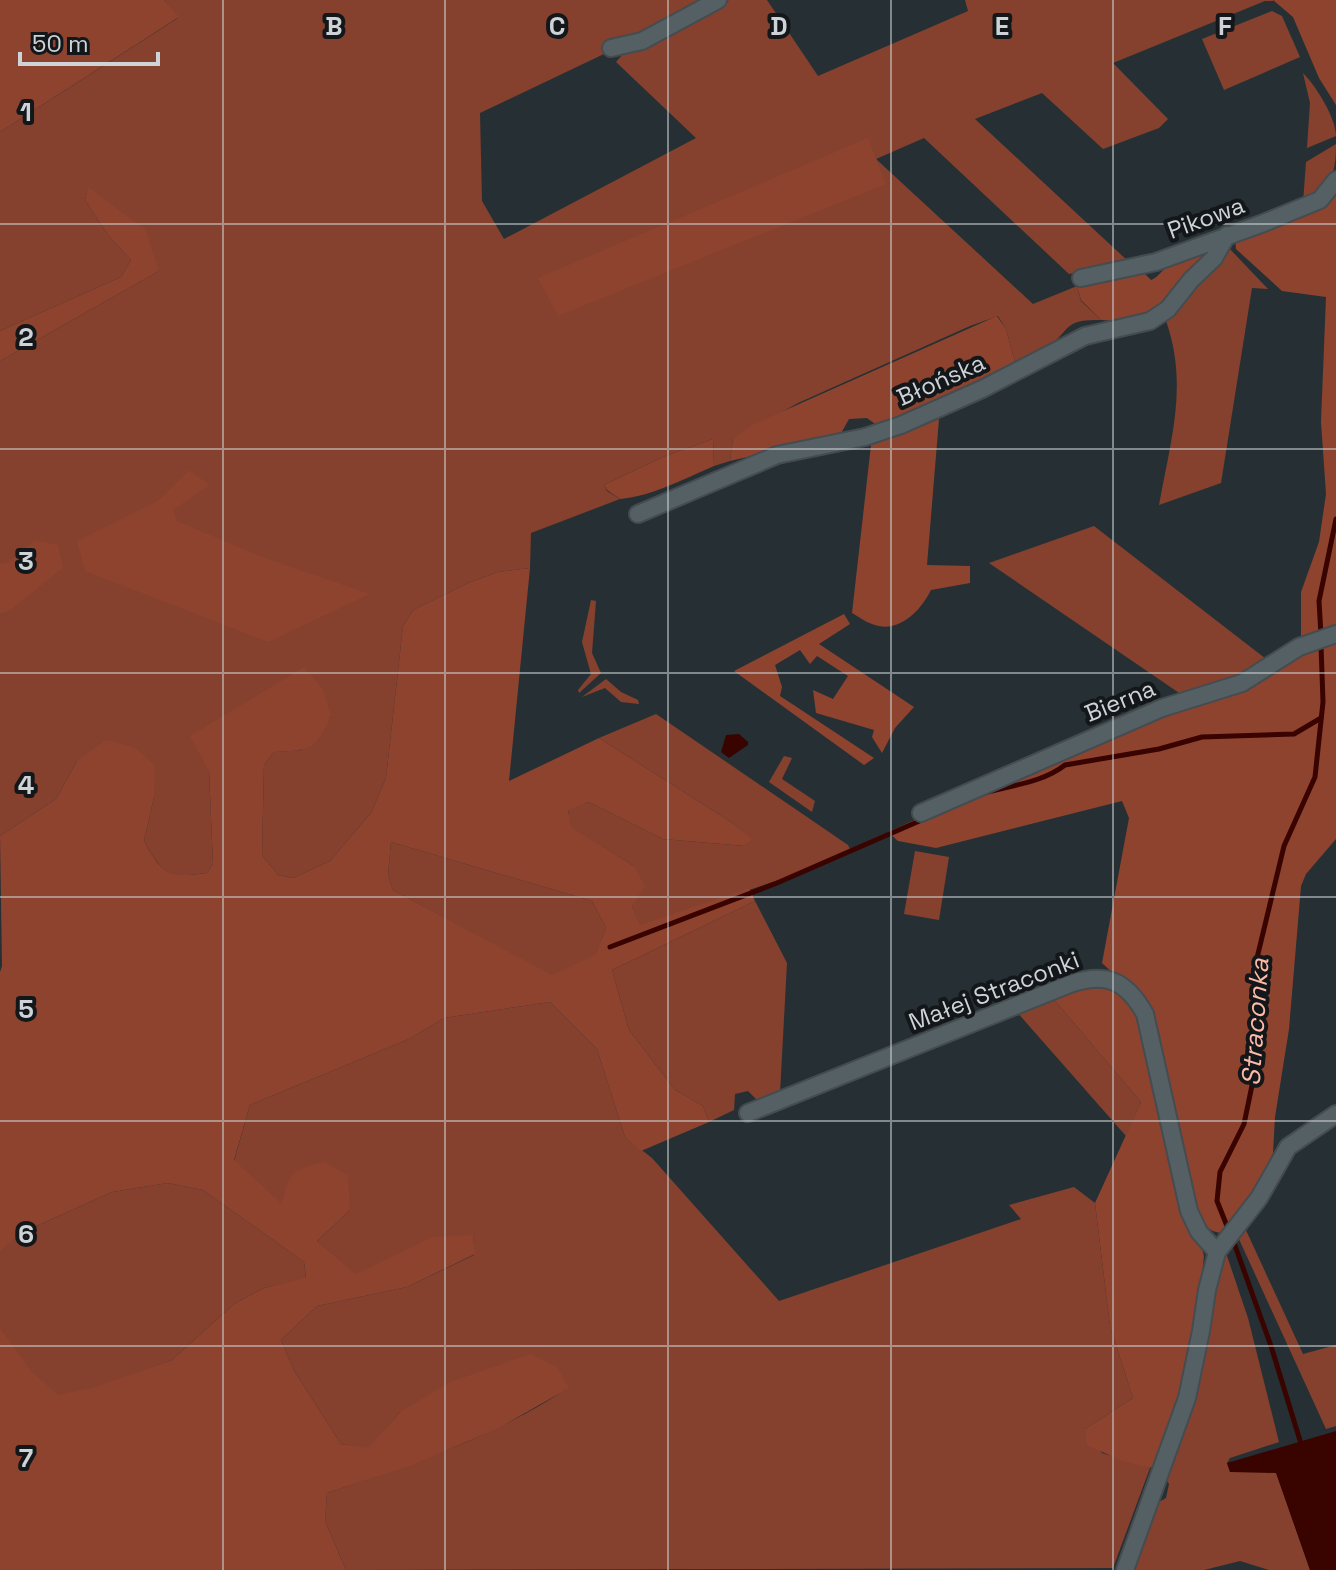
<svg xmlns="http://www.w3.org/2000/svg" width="1336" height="1570" font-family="'Space Grotesk',sans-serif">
<rect width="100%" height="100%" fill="#263034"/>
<g fill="#85412e">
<path d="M164 0H709L606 53 480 113 482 201 504 239 696 138 616 62 622 55 729 0H767L818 76 968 11 965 0H1273V1H1265L1113 63 1168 119 1159 128 1103 149 1042 93 975 119 1130 263 1069 274 924 138 876 159 1033 304 1077 286 1081 301 1101 320C1066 320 1073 325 1051 345 1041 353 1027 359 1016 366L1006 329 998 316 970 326 798 403 733 439 730 461 714 466 713 439 663 457 604 485 607 491 620 499 531 533 530 568 498 572 468 583 413 610 403 626 386 778 371 813 330 861 293 878 278 875 262 855 264 765 274 752 301 750 331 717 209 771 213 864 207 873C167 878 164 876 144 841L154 797 77 761 56 799 0 836V615L12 608 62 568 0 564V361L159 271 88 188 85 200 108 235 131 260 121 277 0 331V132L178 18Z"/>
<path d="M1272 11 1282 16 1300 57 1224 90 1202 39Z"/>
<path d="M1303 73C1316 86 1336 118 1336 136L1307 148 1310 103Z"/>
<path d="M1336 144C1336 179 1330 182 1303 203L1306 162Z"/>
<path d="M1228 247 1268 289 1252 288 1221 483 1159 505C1171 438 1189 384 1165 318Z"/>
<path d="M1094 526 1270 662 1257 671 1185 697 989 563Z"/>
<path d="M591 600 596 601 592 653 601 673 579 693 578 690 591 674 582 642Z"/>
<path d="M606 679 621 692 638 700 639 704 621 702 605 688 582 697Z"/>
<path d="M656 714 848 845 850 849 785 878 640 926 632 906 634 866 570 827 568 809 589 802 663 839 745 846 751 839 731 822 599 738Z"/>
<path d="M784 756 792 758 782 779 815 801 812 812 769 782Z"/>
<path d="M391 842 592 901 606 928 595 956 552 976 393 890 388 875Z"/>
<path d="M915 851 949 857 939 920 904 914Z"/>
<path d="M755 901 787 963 780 1093 758 1101 748 1091 735 1094 734 1110 709 1122 703 1106 675 1090 629 1030 612 970Z"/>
<path d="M1052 997 1141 1102 1126 1136 1016 1011Z"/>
<path d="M550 1002 597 1049 625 1137 652 1158 779 1301 1021 1219 1009 1205 1074 1187 1095 1203 1110 1326 1133 1398 1085 1429 1102 1453 1150 1468 1113 1568 346 1570 325 1521 327 1493C410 1465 496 1437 569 1387L400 1412 368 1449 341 1444 295 1372 281 1340 317 1306 407 1287 474 1255 473 1235 394 1258 356 1275 317 1241 350 1210 282 1205 234 1161 250 1105 409 1039 444 1018Z"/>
<path d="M0 1179 30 1229 112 1192 168 1183 203 1190 304 1262 306 1279 264 1288 234 1304 172 1360 117 1380 0 1570Z"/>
<path d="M1245 1228 1303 1354 1336 1345V1426L1326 1429 1238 1237Z"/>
<path d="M1226 1253 1248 1318 1279 1442 1230 1458 1227 1463 1230 1472H1276L1310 1570H1269L1240 1561 1204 1570H1134L1159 1502 1166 1498 1169 1484 1166 1479 1199 1380 1219 1264Z"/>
</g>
<g fill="#8e432f" fill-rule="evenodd">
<path d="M0 0H164L179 17 0 132Z"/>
<path d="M1273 0H1336V105L1319 78 1293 17Z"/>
<path d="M868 138 886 184 558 316 538 278Z"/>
<path d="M88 187 145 229 159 271 0 361V331L121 277 131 260 108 235 85 200Z"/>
<path d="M1336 188V628L1301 639V592L1319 542 1326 494 1321 422 1326 297 1282 291 1236 249 1235 237Z"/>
<path d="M1214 247 1154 314 1117 321 1101 320 1081 300 1077 286 1099 278 1143 272 1151 280C1159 277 1162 269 1171 264 1184 257 1200 252 1214 247Z"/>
<path d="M997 316 1006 329 1016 366 931 407 878 426 867 418 849 419 840 435 730 461 733 439 752 425Z"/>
<path d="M939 419 927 565 970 566V583L931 590C921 610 900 633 875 625 867 623 859 617 852 613L871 445Z"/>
<path d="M713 439 714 466C684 479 652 496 620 499L607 490 604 485 663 457Z"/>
<path d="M189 470 210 485 173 510 177 521 262 557 370 594 268 642 85 571 77 541 158 501Z"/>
<path d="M35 540 58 545 63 568 12 609 0 615V564L7 563Z"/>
<path d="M530 568 509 781 599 738 731 822 752 839 745 846 663 839 589 802 568 810 571 827 634 866 645 886 632 906 640 925 749 888 755 901 612 970 629 1030 675 1090 703 1106 709 1122 641 1151 625 1137 597 1049 550 1002 444 1018 409 1039 250 1105 234 1160 282 1204C289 1172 291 1170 324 1162L348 1175 350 1210 317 1241 356 1274 432 1237 473 1235 475 1254 407 1287 317 1306 281 1340 295 1372 341 1444 368 1448 400 1412 450 1382 531 1354 557 1367 569 1388 497 1429 412 1465 327 1493 325 1521 346 1570H0V1328L31 1371 58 1395 92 1388 172 1360 234 1304 264 1288 306 1278 304 1262 203 1190 168 1183 112 1192 21 1233 0 1251V972L2 966 0 836 56 799 77 761 106 740 134 747 155 765 154 797 144 841C163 875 167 878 207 873L213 864 209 771 190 736 304 667 323 690 331 716C315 751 311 750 274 752L264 765 262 855 278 875 293 878 330 861 371 813 386 778 403 626 413 610 468 583 498 572ZM391 842 592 901 606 928 595 955 552 975 393 890 388 875Z"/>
<path d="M844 614 850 624 819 644 914 707 895 728 882 753 872 737 874 730 816 713 813 690 833 699 848 676 817 656 810 664 800 650 775 665 782 687 780 696 874 758 864 765 734 671Z"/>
<path d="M1336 639V839L1306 874 1301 886 1289 1029 1275 1117 1273 1153 1257 1187 1224 1233C1207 1233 1201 1221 1195 1207L1154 1023 1116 976 1102 963 1129 818 1122 801 936 848 898 841 888 832 987 787Z"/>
<path d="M1107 984 1135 1004 1204 1256 1199 1304 1179 1404 1156 1464 1150 1468 1122 1461 1087 1445 1085 1429 1133 1398 1110 1326 1095 1203 1141 1102 1052 997 1070 988Z"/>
</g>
<g fill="#390400">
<path d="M739 734 748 742V745L729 758 721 752 726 735Z"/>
<path d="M1336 1431V1570H1310L1276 1473 1230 1472 1227 1463Z"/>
</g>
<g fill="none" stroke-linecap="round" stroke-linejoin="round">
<g stroke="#390400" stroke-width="5">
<path d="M1321 635 1319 601 1336 519"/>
<path d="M984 793C1011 785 1042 783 1065 765L1159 749 1202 737 1294 734 1321 718"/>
<path d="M610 947 777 883 924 819"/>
<path d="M1229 1231 1217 1201 1220 1172 1244 1124 1255 1071 1257 958 1284 846 1315 777 1323 702 1321 645"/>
<path d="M1233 1240 1271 1346 1302 1447"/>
</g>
<defs>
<g id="minor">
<path d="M611 48 642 41 718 0"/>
<path d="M1081 278 1156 262 1261 224 1320 200 1336 180"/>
<path d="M638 514 777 455 865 437 901 425 982 389 1085 336 1150 321 1168 309 1191 280 1214 258 1227 235"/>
<path d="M921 813 1162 708 1242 683 1299 647 1336 634"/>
<path d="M748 1113 1070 984C1106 972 1126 980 1145 1014L1189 1211 1199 1232 1217 1252"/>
<path d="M1125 1570 1187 1398 1201 1331 1207 1290 1217 1252 1259 1198 1288 1147 1336 1114"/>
</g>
</defs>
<use href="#minor" stroke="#444c50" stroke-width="20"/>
<use href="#minor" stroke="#556065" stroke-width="16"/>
</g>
<path fill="none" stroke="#cdd3d6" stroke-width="2" stroke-opacity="0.55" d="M223 0V1570M445 0V1570M668 0V1570M891 0V1570M1113 0V1570M0 224H1336M0 449H1336M0 673H1336M0 897H1336M0 1121H1336M0 1346H1336"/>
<g text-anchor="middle" stroke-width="8" stroke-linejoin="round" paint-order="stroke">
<g font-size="24" fill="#cdd3d6" stroke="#131719">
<text transform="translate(1206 218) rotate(-20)" y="8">Pikowa</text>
<text transform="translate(941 380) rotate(-24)" y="8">Błońska</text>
<text transform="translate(1120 701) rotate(-22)" y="8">Bierna</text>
<text transform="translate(994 991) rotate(-21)" y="8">Małej Straconki</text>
</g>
<g font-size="26" font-style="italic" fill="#fdbaa8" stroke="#131719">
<text transform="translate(1255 1022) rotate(-86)" y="9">Straconka</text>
</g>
</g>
<g font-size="26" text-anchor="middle" font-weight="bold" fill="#cdd3d6" stroke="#131719" stroke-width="8" stroke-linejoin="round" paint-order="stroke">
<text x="334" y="35">B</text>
<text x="557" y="35">C</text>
<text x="779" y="35">D</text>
<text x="1002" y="35">E</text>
<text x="1225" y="35">F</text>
<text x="26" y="121">1</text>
<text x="26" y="346">2</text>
<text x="26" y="570">3</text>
<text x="26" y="794">4</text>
<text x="26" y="1018">5</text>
<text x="26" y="1243">6</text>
<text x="26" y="1467">7</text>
</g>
<path d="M20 52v12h138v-12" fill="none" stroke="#cdd3d6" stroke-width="4"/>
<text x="32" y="52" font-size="24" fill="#cdd3d6" stroke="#131719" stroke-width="6" paint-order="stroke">50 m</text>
</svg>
